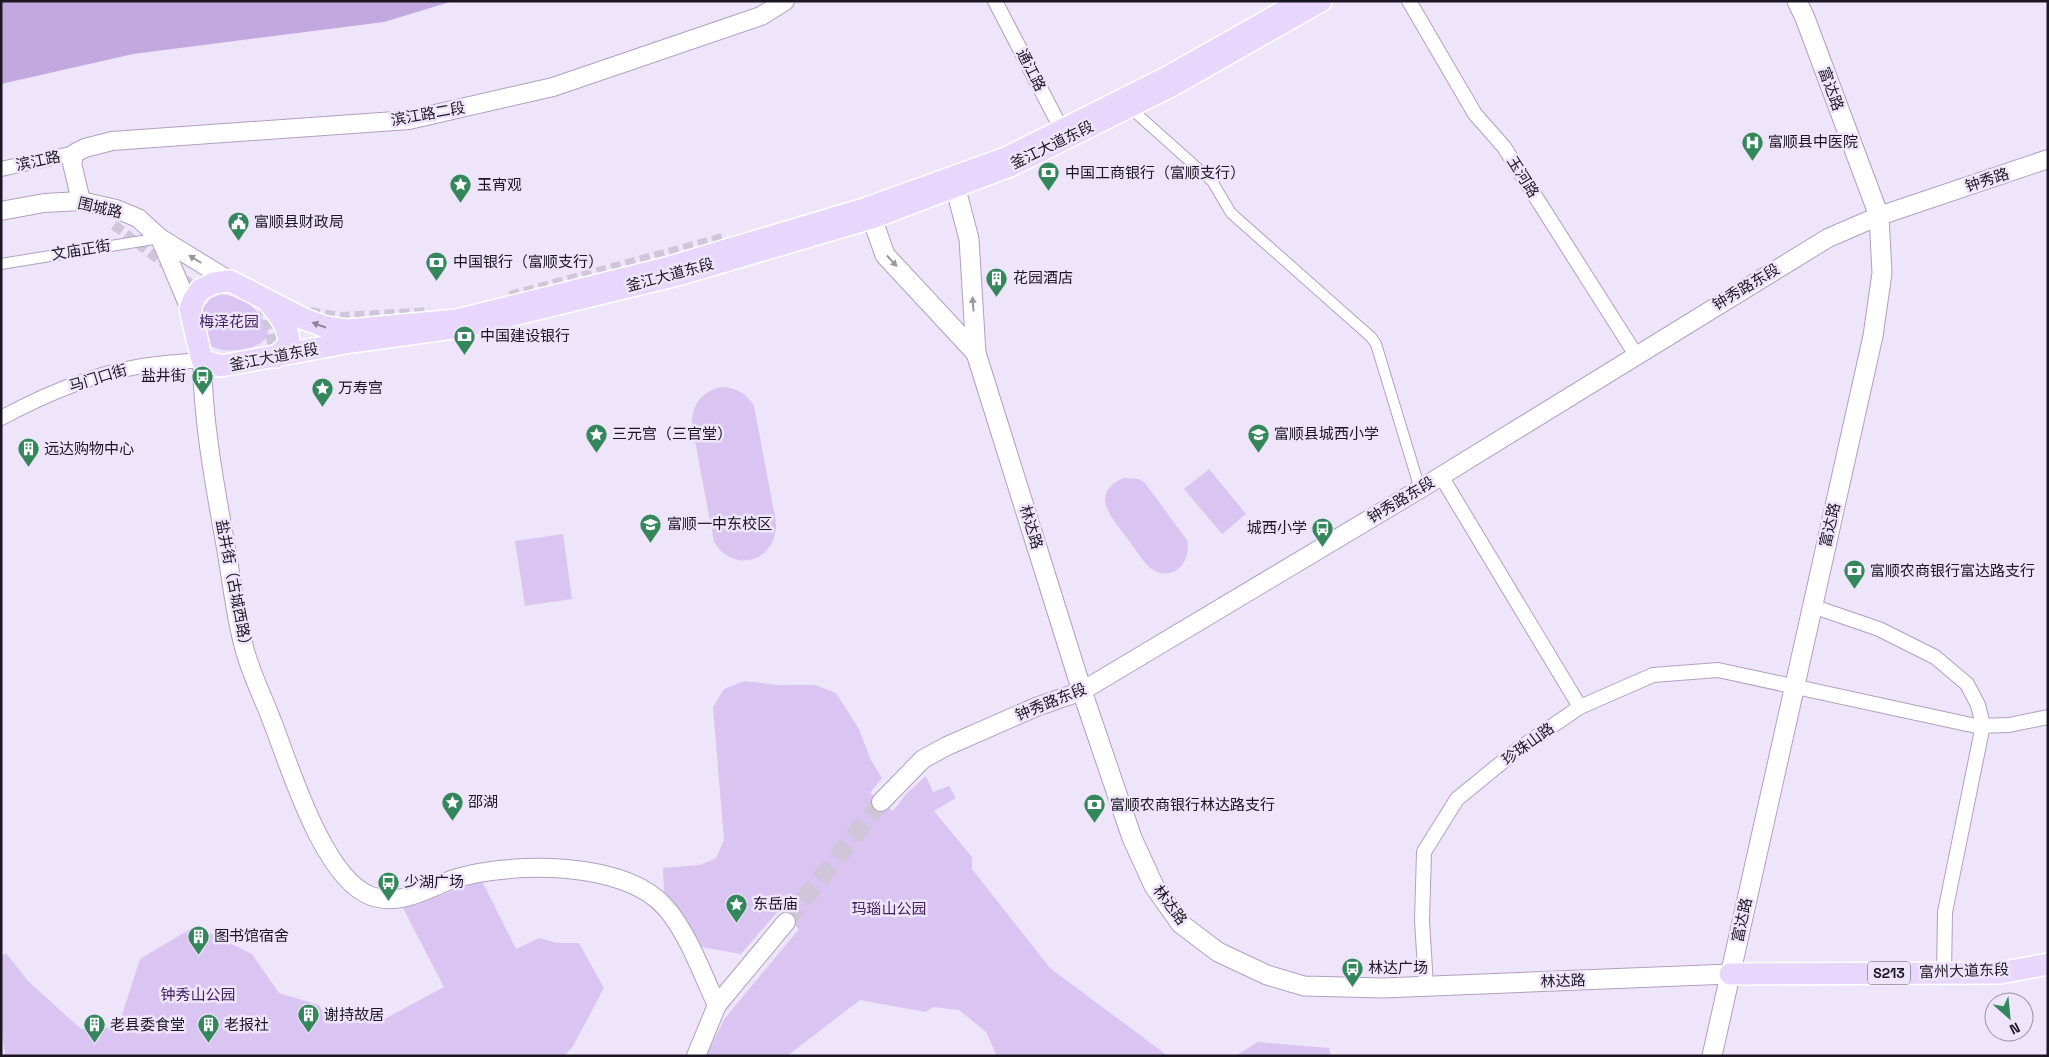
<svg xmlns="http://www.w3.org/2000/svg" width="2049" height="1057" font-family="'Space Grotesk','Noto Sans SC',sans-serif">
<rect width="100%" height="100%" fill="#efe5fa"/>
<g fill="#dac4f2">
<path d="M222 294C247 299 254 305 268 327 268 330 268 335 266 338 256 352 211 357 204 338 201 330 202 319 201 310L211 298Z"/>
<path d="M722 387C737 388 746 393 754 406L776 522C778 561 734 575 714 542L692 425C691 405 702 391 722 387Z"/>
<path d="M1209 469 1246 514 1222 534 1184 489Z"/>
<path d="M1124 478 1139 479 1145 483 1187 540C1192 559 1176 581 1155 571 1145 566 1137 551 1130 542 1115 521 1086 494 1124 478Z"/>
<path d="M563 534 572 599 525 606 515 541Z"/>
<path d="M744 681 778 685H815L836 693 859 729 871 760 882 778 870 793 893 811 906 794 926 776 933 792 949 786 956 798 934 811 972 857V869L1050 968 1168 1056H997L986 1032 959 1010 933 1007 926 1012 860 1000 787 1056H706L725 1018 799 929 779 910 741 954 701 947 676 905 664 894 663 868 700 865 716 858 724 840 713 707 724 689Z"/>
<path d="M482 881 516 949 539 938 557 943H579L604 988 573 1046 564 1056H5L1 1022V956L6 953 28 981 81 1029 118 1027 140 959 195 926 252 954 279 993 319 1005 325 1016 372 1019 375 1024 444 987 403 908Z"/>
<path d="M1258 1042 1329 1048 1331 1056H1235Z"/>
</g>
<path fill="#c3a8e0" d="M1 1H453L384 22 133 54 1 84Z"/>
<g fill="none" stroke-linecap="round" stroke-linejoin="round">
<g stroke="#cfc6da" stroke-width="10" stroke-dasharray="10 5" stroke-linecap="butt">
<path d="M114 225 201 292"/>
<path d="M510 296 723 238 728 252"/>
<path d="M263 305 274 350"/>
<path d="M310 312 341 317 430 312"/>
</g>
<path stroke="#cfc6da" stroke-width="18" stroke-dasharray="18 9" stroke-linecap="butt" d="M786 922 881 802"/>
<defs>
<g id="pedestrian">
<path d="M1129 107 1212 181 1231 213 1371 337 1376 344 1420 489"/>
<path d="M1 264 160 238"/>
</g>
<g id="minor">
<path d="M995 1 1065 136"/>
<path d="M1409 1 1475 114 1504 147 1636 355"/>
<path d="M1 169 75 153"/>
<path d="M1 418C44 395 89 375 137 367 158 363 180 362 202 360"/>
<path d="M1441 476 1580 707"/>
<path d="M1812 606 1879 629 1935 657 1967 684 1978 705 1983 725 1945 912 1944 973"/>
<path d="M1426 986 1422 920 1424 852 1457 799 1517 750 1580 707 1653 675 1718 670 1976 726 2009 725 2048 717"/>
</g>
<g id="tertiary">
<path d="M81 201 72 163 75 153 85 148 112 141 409 120 553 87 761 16 785 1"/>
<path d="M1 211 44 203 81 201 116 209 138 218 160 238 230 281"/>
<path d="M160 238 190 309"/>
<path d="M202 360C203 424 215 486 226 548 232 581 235 615 244 647 250 672 263 697 272 721 290 767 323 878 371 896 402 907 428 887 457 878 512 862 625 860 666 908 689 935 702 974 717 1005"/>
<path d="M881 802 923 759 947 746 1036 707 1082 691 1420 489 1828 238 1879 216 2048 159"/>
<path d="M696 1056 717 1005 786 922"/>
</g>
<g id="secondary">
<path d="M953 178 969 239 976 353 1082 691 1132 838 1154 886 1181 924 1218 952 1267 975 1304 986 1383 988 1730 974"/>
<path d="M872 218 885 255 976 353"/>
<path d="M1712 1056 1873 336 1882 273 1879 216 1805 18 1797 1"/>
</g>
<g id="primary">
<path d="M1302 1 1166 78 1006 158 867 208 666 268 457 320 347 330 326 327 304 319 230 281 214 283 200 290 194 299 190 309 202 360 221 366 351 342 468 326 681 274 872 218 1010 166 1171 86 1321 1"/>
<path d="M269 303C279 315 289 327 289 344L276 357"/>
<path d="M1730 974 2000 973 2048 964"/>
</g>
</defs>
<use href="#pedestrian" stroke="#afa0c0" stroke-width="12"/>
<use href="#minor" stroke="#afa0c0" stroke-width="16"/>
<use href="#tertiary" stroke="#afa0c0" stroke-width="20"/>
<use href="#secondary" stroke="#afa0c0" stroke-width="21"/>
<use href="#primary" stroke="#fff" stroke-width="24"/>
<use href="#pedestrian" stroke="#fff" stroke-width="10"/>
<use href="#minor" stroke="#fff" stroke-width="14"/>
<use href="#tertiary" stroke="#fff" stroke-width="18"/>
<use href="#secondary" stroke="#fff" stroke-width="19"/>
<use href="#primary" stroke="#e9d6fd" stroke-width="21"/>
</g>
<defs><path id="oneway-solid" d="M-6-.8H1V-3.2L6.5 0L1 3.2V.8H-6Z" transform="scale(1.25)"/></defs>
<g fill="#99969c">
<use href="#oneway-solid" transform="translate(195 259) rotate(-148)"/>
<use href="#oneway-solid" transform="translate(892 261) rotate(47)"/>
<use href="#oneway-solid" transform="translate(973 304) rotate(-94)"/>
</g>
<use fill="#8d809a" href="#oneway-solid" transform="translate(319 325) rotate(-160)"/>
<defs>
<symbol id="hospital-pin" viewBox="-11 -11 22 30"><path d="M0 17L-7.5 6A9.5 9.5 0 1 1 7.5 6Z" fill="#33875a" stroke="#efe5fa"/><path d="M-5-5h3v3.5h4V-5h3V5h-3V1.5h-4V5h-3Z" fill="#fff"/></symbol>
<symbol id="bank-pin" viewBox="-11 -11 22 30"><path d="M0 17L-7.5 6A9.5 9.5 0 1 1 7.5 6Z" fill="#33875a" stroke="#efe5fa"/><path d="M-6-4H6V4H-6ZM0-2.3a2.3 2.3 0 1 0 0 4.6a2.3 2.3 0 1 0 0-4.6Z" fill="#fff"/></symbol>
<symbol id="sight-pin" viewBox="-11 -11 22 30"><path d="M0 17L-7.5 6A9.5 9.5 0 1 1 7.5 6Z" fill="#33875a" stroke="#efe5fa"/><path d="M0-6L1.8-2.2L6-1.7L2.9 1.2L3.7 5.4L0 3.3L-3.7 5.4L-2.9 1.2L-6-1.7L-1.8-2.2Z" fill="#fff"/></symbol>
<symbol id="civic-pin" viewBox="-11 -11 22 30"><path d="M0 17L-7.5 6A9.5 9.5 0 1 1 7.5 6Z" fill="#33875a" stroke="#efe5fa"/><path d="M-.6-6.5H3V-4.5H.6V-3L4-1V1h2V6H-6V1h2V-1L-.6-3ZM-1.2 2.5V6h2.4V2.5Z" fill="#fff"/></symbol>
<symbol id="building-pin" viewBox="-11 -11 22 30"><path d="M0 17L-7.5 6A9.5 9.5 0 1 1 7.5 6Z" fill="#33875a" stroke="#efe5fa"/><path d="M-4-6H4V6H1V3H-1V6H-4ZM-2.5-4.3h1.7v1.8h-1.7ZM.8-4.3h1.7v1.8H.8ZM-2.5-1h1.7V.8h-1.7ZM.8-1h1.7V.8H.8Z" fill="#fff"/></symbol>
<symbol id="bus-pin" viewBox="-11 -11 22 30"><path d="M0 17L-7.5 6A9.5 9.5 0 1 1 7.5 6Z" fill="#33875a" stroke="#efe5fa"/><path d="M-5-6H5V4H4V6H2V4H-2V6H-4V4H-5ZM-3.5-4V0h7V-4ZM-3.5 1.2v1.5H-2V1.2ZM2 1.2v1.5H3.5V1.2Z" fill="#fff"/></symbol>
<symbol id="school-pin" viewBox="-11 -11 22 30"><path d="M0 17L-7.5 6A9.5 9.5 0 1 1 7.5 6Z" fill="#33875a" stroke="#efe5fa"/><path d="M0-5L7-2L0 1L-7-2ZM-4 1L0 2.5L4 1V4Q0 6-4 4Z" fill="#fff"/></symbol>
</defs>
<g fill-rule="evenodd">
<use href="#hospital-pin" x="1740" y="130" width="25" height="34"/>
<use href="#bank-pin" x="1036" y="160" width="25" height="34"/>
<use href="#sight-pin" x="448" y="172" width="25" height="34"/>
<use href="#civic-pin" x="226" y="210" width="25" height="34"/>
<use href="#bank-pin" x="424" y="250" width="25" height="34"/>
<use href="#building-pin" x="984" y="266" width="25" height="34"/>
<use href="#bank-pin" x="452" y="324" width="25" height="34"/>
<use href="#bus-pin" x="190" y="364" width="25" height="34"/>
<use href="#sight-pin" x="310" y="376" width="25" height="34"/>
<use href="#sight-pin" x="584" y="422" width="25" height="34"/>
<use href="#school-pin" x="1246" y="422" width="25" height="34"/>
<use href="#building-pin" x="16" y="436" width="25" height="34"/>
<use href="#school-pin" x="638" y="512" width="25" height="34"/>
<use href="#bus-pin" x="1310" y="516" width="25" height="34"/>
<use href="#bank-pin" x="1842" y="558" width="25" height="34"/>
<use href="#sight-pin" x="440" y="790" width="25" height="34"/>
<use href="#bank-pin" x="1082" y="792" width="25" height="34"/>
<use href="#bus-pin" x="376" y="870" width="25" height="34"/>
<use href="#sight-pin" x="724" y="892" width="25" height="34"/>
<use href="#building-pin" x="186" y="924" width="25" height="34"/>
<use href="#bus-pin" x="1340" y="956" width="25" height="34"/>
<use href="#building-pin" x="296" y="1002" width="25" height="34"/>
<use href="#building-pin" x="82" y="1012" width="25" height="34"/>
<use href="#building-pin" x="196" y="1012" width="25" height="34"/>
</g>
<g text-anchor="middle" stroke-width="5" stroke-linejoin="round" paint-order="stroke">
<rect fill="#efe5fa" stroke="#5b5463" stroke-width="1" x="1868" y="961.5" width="42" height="23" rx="4"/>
<g font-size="14" font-weight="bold" fill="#1c1622">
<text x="1889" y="978">S213</text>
</g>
<g font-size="15" fill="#1c1622" stroke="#efe5fa">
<text transform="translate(1031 70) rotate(63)" y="5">通江路</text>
<text transform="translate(1831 89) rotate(70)" y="5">富达路</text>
<text transform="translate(428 114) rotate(-10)" y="5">滨江路二段</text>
<text transform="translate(1052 145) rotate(-26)" y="5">釜江大道东段</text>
<text transform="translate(38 161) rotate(-12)" y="5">滨江路</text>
<text transform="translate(1523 177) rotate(58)" y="5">玉河路</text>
<text transform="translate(1987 180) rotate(-18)" y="5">钟秀路</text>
<text transform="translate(100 208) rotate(13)" y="5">围城路</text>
<text transform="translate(81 250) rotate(-9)" y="5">文庙正街</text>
<text transform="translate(670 275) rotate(-15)" y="5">釜江大道东段</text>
<text transform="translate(1746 287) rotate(-31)" y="5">钟秀路东段</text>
<text transform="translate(274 357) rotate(-11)" y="5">釜江大道东段</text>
<text transform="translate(98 378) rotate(-17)" y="5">马门口街</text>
<text transform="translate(1401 500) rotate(-31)" y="5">钟秀路东段</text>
<text transform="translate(1830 525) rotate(-77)" y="5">富达路</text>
<text transform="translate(1031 527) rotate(73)" y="5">林达路</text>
<text transform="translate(234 586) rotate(79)" y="5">盐井街（古城西路）</text>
<text transform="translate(1051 702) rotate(-22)" y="5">钟秀路东段</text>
<text transform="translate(1528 744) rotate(-36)" y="5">珍珠山路</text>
<text transform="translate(1170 905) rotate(53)" y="5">林达路</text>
<text transform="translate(1742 920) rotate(-78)" y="5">富达路</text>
<text transform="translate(1964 971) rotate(-2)" y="5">富州大道东段</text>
<text transform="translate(1563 981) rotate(-2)" y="5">林达路</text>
</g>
<g font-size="15" fill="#1c1622" stroke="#efe5fa" text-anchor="start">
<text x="1768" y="147">富顺县中医院</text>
<text x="1065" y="178">中国工商银行（富顺支行）</text>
<text x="477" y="190">玉宵观</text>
<text x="254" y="227">富顺县财政局</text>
<text x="453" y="267">中国银行（富顺支行）</text>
<text x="1013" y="283">花园酒店</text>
<text x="480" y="341">中国建设银行</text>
<text x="186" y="381" text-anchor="end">盐井街</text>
<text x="338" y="393">万寿宫</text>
<text x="612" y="439">三元宫（三官堂）</text>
<text x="1274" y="439">富顺县城西小学</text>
<text x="44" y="454">远达购物中心</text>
<text x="667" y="529">富顺一中东校区</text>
<text x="1307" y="533" text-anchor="end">城西小学</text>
<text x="1870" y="576">富顺农商银行富达路支行</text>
<text x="468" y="807">邵湖</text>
<text x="1110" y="810">富顺农商银行林达路支行</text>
<text x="404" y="887">少湖广场</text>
<text x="753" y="909">东岳庙</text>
<text x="214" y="941">图书馆宿舍</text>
<text x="1368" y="973">林达广场</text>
<text x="324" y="1020">谢持故居</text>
<text x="110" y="1030">老县委食堂</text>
<text x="224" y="1030">老报社</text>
</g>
<g font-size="15" fill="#442061" stroke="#efe5fa">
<text x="229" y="327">梅泽花园</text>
<text x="889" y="914">玛瑙山公园</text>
<text x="198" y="1000">钟秀山公园</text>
</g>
</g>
<rect width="2049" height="1057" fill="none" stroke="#1c1622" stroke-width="5"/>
<g transform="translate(2009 1017) rotate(153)"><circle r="24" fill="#efe5fa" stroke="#9b92a4"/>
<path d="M0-4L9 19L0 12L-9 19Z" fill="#33875a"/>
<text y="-8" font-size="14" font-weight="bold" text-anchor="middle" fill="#1c1622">N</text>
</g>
</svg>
